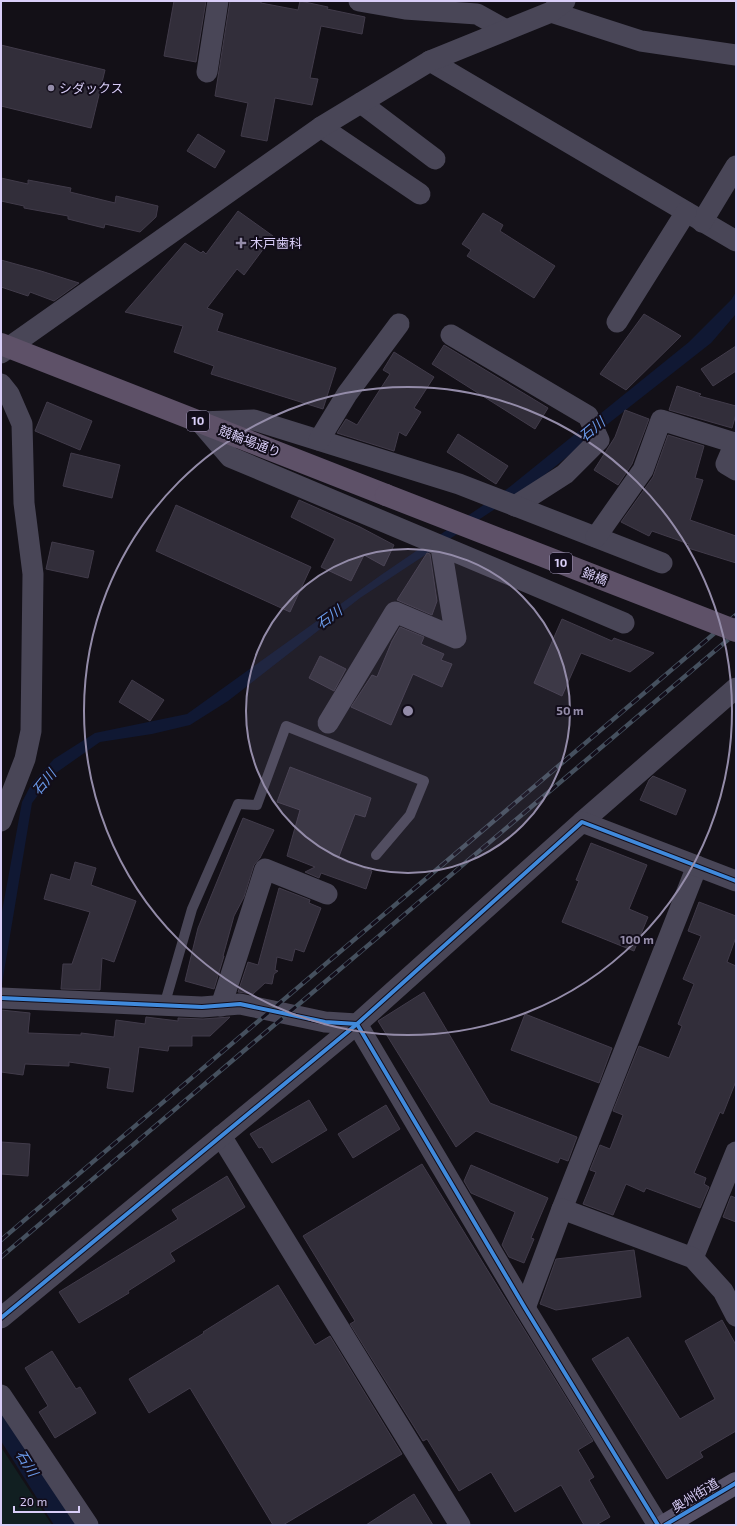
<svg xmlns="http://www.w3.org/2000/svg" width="737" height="1526" font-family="'Exo 2','Noto Sans JP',sans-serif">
<rect width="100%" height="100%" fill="#131017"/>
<path fill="#111f21" d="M1 1447 52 1525H1Z"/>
<g fill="#101833">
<path d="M736 292V314L711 343 604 427 536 482 360 598 228 701 190 725 152 734 100 742 53 775 32 803 1 990V917L22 802 32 783 54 759 95 733 187 714 381 575 507 489 689 342 731 300Z"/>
<path d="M1 1407 77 1525H54L1 1441Z"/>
</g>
<g fill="#322e3a" stroke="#413b4a">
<path d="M174 1H206L196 62 164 56Z"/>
<path d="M230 1H261V3L298 10 300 1 328 7 327 9 365 17 362 34 321 26 310 78 318 79 312 105 275 98 267 141 241 136 248 103 215 96Z"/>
<path d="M1 45 105 70 91 128 1 106Z"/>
<path d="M198 134 225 151 215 168 187 151Z"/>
<path d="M1 178 28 184V180L71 188 70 192 115 203 116 196 158 206 156 217 140 232 105 224 104 228 68 219V216L24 208V206L1 201Z"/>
<path d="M238 211 273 236 244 275 237 269 207 308 223 314 217 331 336 368 323 409 211 374 214 366 174 352 183 326 125 312 185 243 201 253 203 251 206 254Z"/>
<path d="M483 213 503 225 500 231 555 266 534 298 467 256 471 250 462 244Z"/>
<path d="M1 260 41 271 79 283 54 301 30 292 28 296 1 287Z"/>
<path d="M644 314 681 336 626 390 600 374Z"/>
<path d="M444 345 548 408 535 429 432 364Z"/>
<path d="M736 346V371L713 386 701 369Z"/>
<path d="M394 352 434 377 414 408 421 412 406 436 399 432 394 451 337 433 346 419 357 425 390 374 383 370Z"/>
<path d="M677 386 701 394 699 396 736 406V414L732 428 669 410Z"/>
<path d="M47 402 92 421 80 450 35 431Z"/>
<path d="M625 410 649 419 632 464 618 485 594 470 615 437Z"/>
<path d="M458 434 508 466 496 484 447 452Z"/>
<path d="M668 435 704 446 695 478 703 480 690 520 736 536V563L688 548 689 544 652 531 649 536 621 522 653 477Z"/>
<path d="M71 453 120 465 112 498 63 486Z"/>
<path d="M299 500 360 527 394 545 384 566 364 555 351 581 321 567 335 539 291 517Z"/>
<path d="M176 505 311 567 290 612 156 551Z"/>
<path d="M52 542 94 551 88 578 46 569Z"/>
<path d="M427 553 430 554 437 601 432 615 397 600Z"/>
<path d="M562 619 612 641 614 638 654 653 630 672 581 653 562 696 534 683Z"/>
<path d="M400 627 424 637 421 644 444 654 441 660 452 664 442 687 413 674 391 725 351 707 372 675 377 677 392 641Z"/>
<path d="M320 656 346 669 334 691 309 678Z"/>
<path d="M132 680 164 700 150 721 119 702Z"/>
<path d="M290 767 371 798 365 817 355 814 338 859 372 871 366 889 321 873 319 878 305 872 315 867 287 856 300 810 277 802Z"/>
<path d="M653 776 686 790 676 815 640 800 649 780Z"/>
<path d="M243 818 274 830 260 858 254 865 244 897 234 916 223 956H224L214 989 185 981 198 928Z"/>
<path d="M591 843 647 865 629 909 648 917 634 951 562 922 579 881 576 880Z"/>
<path d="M75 862 96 868 91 885 136 901 114 962 102 958 100 990 61 989 63 964H72L90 912 44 899 51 874 70 880Z"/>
<path d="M279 888 310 900 309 903 321 908 304 952 295 949 292 961 277 957 275 970 278 971 274 974 272 984 265 983 253 994 238 992 248 962 258 965Z"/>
<path d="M699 902 736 916V937L727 962 736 966V1081L723 1114 720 1112 694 1173 706 1178 704 1184 709 1187 700 1208 646 1188 644 1192 626 1184 613 1215 583 1204 596 1172 590 1170 600 1145 610 1149 623 1115 613 1111 639 1046 669 1058 682 1026 678 1024 694 984 683 979 701 936 688 931Z"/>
<path d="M424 992 490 1103 577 1137 568 1161 560 1158 558 1163 476 1131 456 1147 378 1021Z"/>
<path d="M1 1010 30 1013 28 1033 81 1035V1033L114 1037 116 1020 145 1024 146 1017 178 1021V1018L203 1019 230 1017 210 1036H192V1046H169L168 1051 139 1047 133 1092 107 1088 110 1068 69 1062V1066L25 1064 23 1075 1 1072Z"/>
<path d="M525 1014 612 1048 599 1083 511 1050Z"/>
<path d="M309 1100 327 1130 272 1163 262 1147 259 1148 250 1134Z"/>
<path d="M386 1105 400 1129 353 1158 338 1134Z"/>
<path d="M1 1142 30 1144 28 1176 1 1174Z"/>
<path d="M422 1164 593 1441 578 1450 594 1477 589 1480 610 1517 596 1525H584L561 1485 515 1512 491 1472 459 1491 427 1439 423 1441 350 1324 355 1321 303 1236Z"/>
<path d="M471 1165 548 1198 531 1238 534 1239 524 1263 509 1257 502 1245 515 1212 471 1193 464 1181Z"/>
<path d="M227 1176 245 1207 170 1253 175 1261 128 1291 129 1293 79 1323 59 1292 178 1219 172 1210Z"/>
<path d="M731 1196 736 1198V1222L723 1217Z"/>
<path d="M634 1250 641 1297 556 1310 540 1304 556 1259Z"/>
<path d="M278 1285 315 1345 330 1336 402 1454 283 1525H273L190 1388 149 1413 129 1379 204 1333 203 1332Z"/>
<path d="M722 1320 736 1345V1431L700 1452 703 1457 667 1479 592 1359 628 1337 680 1419 715 1399 685 1341Z"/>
<path d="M52 1351 76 1389 80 1387 96 1413 55 1438 39 1412 48 1406 25 1368Z"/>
<path d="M414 1494 433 1525H366Z"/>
</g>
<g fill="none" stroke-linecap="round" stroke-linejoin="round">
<path stroke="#494657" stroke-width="10" d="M164 1006 192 909 238 804 257 805 286 726 424 781 410 815 376 855"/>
<g stroke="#494657" stroke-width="21">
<path d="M359 1 405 9 477 14 506 30"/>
<path d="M551 12 641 41 736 55"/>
<path d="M430 61 736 241"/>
<path d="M207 72 218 1"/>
<path d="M361 103 435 159"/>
<path d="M321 127 420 194"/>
<path d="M702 222 736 166"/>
<path d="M617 322 686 212"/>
<path d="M451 335 588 416 599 440 565 474 515 506"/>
<path d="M1 353 321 127 430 61 551 12 565 1"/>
<path d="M1 384 9 394 22 424 24 503 33 574 31 731 25 759 1 821"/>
<path d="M200 422 254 420 459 484 662 563"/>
<path d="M200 422 230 457 624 623"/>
<path d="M319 440 347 394 399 324"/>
<path d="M596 537 643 470 661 420 735 443 726 464 736 470"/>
<path d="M328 723 395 612 456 638 441 547"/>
<path d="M582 822 736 688"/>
<path d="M1 998 202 1007 240 1004 325 1022 357 1024 525 1308 658 1525"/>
<path d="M221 1006 265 869 327 894"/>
<path d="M221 1136 460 1525"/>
<path d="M562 1209 697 866"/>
<path d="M693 1258 736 1152"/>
<path d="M525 1308 562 1209 693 1258 723 1291 736 1316"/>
<path d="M1 1318 357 1024 582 822 736 881"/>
<path d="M1 1395 88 1525"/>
</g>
<path stroke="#585369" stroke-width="22" d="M665 1525 736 1483"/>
<path stroke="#5e5168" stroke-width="22" d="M1 344 386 495"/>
<defs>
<g id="rail">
<path d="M1 1240 736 615"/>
<path d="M1 1257 736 633"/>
</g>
</defs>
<use href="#rail" stroke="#45505e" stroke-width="4.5"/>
<use href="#rail" stroke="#120d1a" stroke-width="3" stroke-dasharray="9" stroke-linecap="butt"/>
<path stroke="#5e5168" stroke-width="22" d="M386 495 736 631"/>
<defs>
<g id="cycleway">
<path d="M1 998 202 1007 240 1004 325 1022 357 1024 525 1308 658 1525"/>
<path d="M1 1318 357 1024 582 822 736 881"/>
<path d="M665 1525 736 1483"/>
</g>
</defs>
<use href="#cycleway" stroke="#120d1a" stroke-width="6"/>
<use href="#cycleway" stroke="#408adc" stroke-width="4"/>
</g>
<circle cx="408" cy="711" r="162" fill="#948ca9" fill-opacity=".12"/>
<g fill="none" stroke="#948ca9" stroke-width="2">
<circle cx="408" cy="711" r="162"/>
<circle cx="408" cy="711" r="324"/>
</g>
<g fill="#948ca9" stroke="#120d1a" stroke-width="1.5">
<circle cx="51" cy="88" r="4"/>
<path d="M239 237h4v4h4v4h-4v4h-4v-4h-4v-4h4z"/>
</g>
<g text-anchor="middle" stroke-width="4" stroke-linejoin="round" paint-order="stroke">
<g fill="#120d1a" stroke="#9d94b5" stroke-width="1">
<rect x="187" y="411" width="22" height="20" rx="3"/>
<rect x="550" y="553" width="22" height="20" rx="3"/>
</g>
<g font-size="12" font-weight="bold" fill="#d9cef8">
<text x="198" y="425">10</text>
<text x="561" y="567">10</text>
</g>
<g font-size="13" fill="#d9cef8" stroke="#120d1a" text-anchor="start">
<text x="59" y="93">シダックス</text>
<text x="250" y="248">木戸歯科</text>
</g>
<g font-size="13" fill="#d9cef8" stroke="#120d1a">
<text transform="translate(250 441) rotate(21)" y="5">競輪場通り</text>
<text transform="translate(595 576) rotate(21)" y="5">錦橋</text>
<text transform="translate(695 1495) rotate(-31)" y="5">奥州街道</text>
</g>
<g font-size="14" font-style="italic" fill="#6a9aea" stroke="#120d1a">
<text transform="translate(592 429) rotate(-39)" y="5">石川</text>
<text transform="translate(329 617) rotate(-35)" y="5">石川</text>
<text transform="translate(44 782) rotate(-51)" y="5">石川</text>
<text transform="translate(27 1463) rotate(58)" y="5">石川</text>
</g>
</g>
<circle cx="408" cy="711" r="6" fill="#948ca9" stroke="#120d1a" stroke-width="2"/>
<g font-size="12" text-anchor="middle" font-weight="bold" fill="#948ca9" stroke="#120d1a" stroke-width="4" stroke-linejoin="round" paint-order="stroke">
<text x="570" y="715">50 m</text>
<text x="637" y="944">100 m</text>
</g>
<rect width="737" height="1526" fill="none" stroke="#d9cef8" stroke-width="4"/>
<path d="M14 1506v6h65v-6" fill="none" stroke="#d9cef8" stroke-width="2"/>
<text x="20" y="1506" font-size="12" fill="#d9cef8" stroke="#120d1a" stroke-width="3" paint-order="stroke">20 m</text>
</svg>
